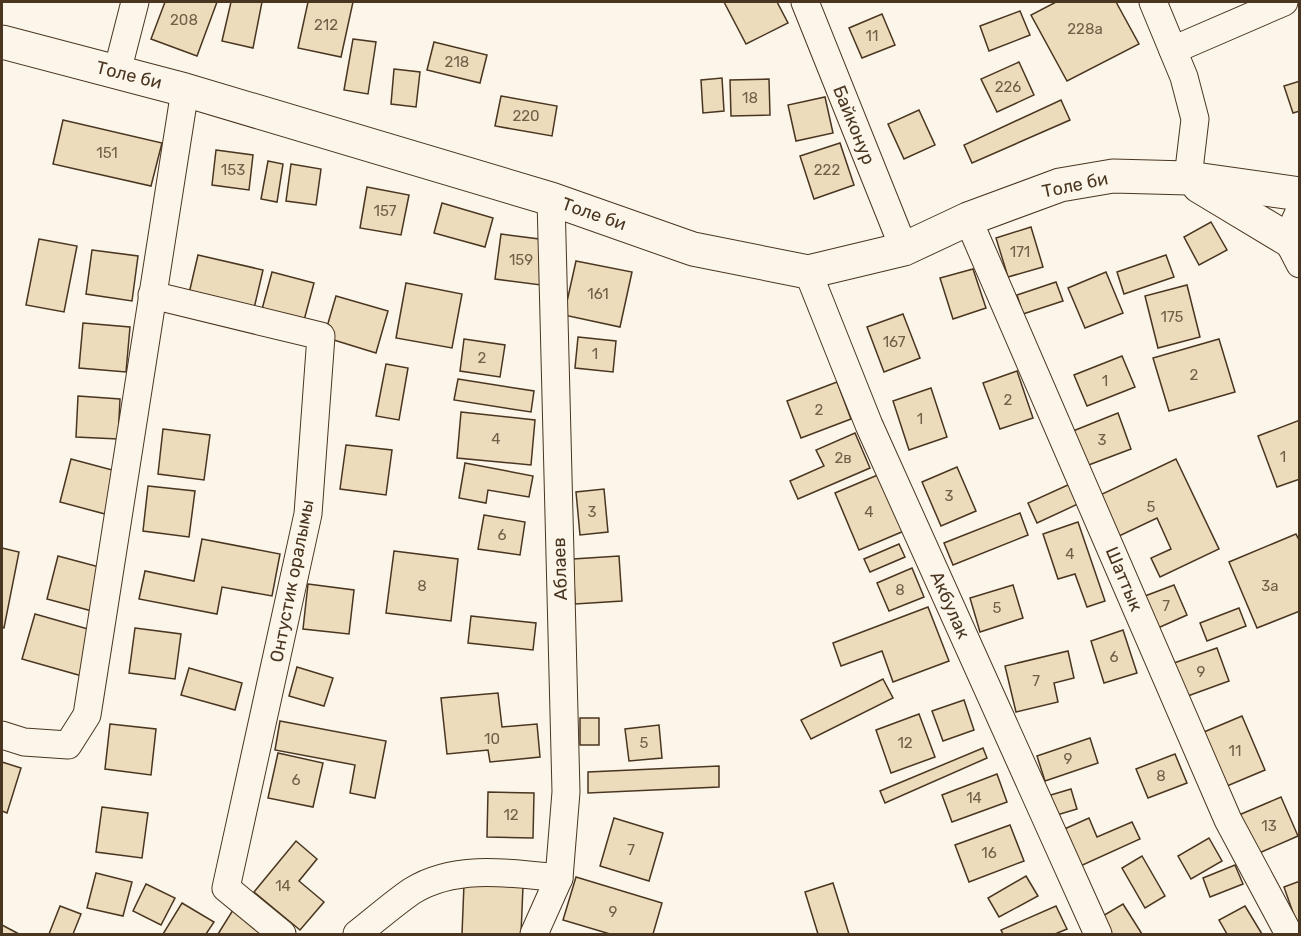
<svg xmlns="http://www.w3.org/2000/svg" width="1301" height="936" font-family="Rubik,sans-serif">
<rect width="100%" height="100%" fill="#fbf6e9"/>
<g fill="#ecdcbc" stroke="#4a3520" stroke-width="1.5">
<path d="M165 2H217L197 56 151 39Z"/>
<path d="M231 2H262L253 48 222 41Z"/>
<path d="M308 2H353L341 57 298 48Z"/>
<path d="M724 2H777L788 23 746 44Z"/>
<path d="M1056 2H1116L1139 44 1067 81 1031 15Z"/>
<path d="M1020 11 1030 35 989 51 980 26Z"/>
<path d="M882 14 895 45 862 58 849 28Z"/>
<path d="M353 39 376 42 368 94 344 90Z"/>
<path d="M434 42 487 55 480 83 427 70Z"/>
<path d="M1019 62 1034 95 997 112 981 79Z"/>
<path d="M394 69 420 72 416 107 391 104Z"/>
<path d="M722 78 724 111 703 113 701 80Z"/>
<path d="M769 79 770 115 731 116 730 80Z"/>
<path d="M1300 81V111L1293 113 1284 86Z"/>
<path d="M501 96 557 106 552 136 495 126Z"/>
<path d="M825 97 833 133 796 141 788 105Z"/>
<path d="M1061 100 1070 120 972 163 964 145Z"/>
<path d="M919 110 935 145 904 159 888 124Z"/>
<path d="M63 120 162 143 151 186 53 164Z"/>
<path d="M840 143 854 185 814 199 800 156Z"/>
<path d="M216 150 253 155 249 190 212 185Z"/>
<path d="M268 161 283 164 277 202 261 199Z"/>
<path d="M291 164 321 169 316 205 286 201Z"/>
<path d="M367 187 409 195 401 235 360 228Z"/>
<path d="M442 203 493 218 485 247 434 233Z"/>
<path d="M1211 222 1227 250 1199 265 1184 237Z"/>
<path d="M1031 227 1043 267 1008 277 996 238Z"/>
<path d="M501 234 547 240 541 285 495 279Z"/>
<path d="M39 239 77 246 64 312 26 305Z"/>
<path d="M92 250 138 256 132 301 86 294Z"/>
<path d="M198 255 263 270 252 317 187 302Z"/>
<path d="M1166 255 1174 277 1124 294 1117 272Z"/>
<path d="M576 261 632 272 620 327 564 315Z"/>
<path d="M973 269 986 308 953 319 940 278Z"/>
<path d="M272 272 314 283 303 324 261 313Z"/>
<path d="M1106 272 1123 313 1085 328 1068 288Z"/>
<path d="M1056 282 1063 301 1023 314 1017 295Z"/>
<path d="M406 283 462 294 452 348 396 338Z"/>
<path d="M1187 285 1200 337 1158 348 1145 296Z"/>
<path d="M336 296 388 311 376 353 324 337Z"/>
<path d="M903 314 920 358 884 372 867 327Z"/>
<path d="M83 323 130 327 126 372 79 368Z"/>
<path d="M578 337 616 341 613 372 575 368Z"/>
<path d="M464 339 505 345 500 377 460 371Z"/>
<path d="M1219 339 1235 392 1169 411 1153 358Z"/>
<path d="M1122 356 1135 387 1087 406 1074 375Z"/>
<path d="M386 364 408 368 399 420 376 416Z"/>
<path d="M1017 371 1033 418 1000 429 983 383Z"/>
<path d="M458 379 534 391 531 412 454 400Z"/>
<path d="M837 382 851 419 801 438 787 401Z"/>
<path d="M931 388 947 437 909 450 893 401Z"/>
<path d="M78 396 120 399 118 439 76 437Z"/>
<path d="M461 412 535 420 531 465 457 458Z"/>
<path d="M1118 413 1131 449 1086 466 1073 431Z"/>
<path d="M1300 420V479L1277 487 1258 436Z"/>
<path d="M163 429 210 435 204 480 158 474Z"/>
<path d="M855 433 870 468 798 499 790 481 824 466 816 450Z"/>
<path d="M346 445 392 450 386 495 340 489Z"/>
<path d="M71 459 116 471 105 514 60 502Z"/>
<path d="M1176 459 1219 549 1160 577 1151 558 1171 549 1157 518 1117 537 1098 496Z"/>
<path d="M465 463 533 476 529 497 488 490 486 503 459 498Z"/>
<path d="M957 467 976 511 941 526 922 482Z"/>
<path d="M880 474 904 531 859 550 835 493Z"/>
<path d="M1070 484 1080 503 1037 523 1028 503Z"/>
<path d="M148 486 195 491 189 537 143 531Z"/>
<path d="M604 489 608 532 580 535 576 492Z"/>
<path d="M1020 513 1028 535 953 565 944 543Z"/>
<path d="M484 515 525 522 520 555 478 549Z"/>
<path d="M1078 522 1105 601 1087 607 1075 574 1058 579 1043 534Z"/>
<path d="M1296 534 1300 542V611L1257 628 1229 562Z"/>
<path d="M202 539 280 554 272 596 222 587 217 614 139 599 145 571 194 581Z"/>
<path d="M899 544 905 557 870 572 864 559Z"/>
<path d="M2 548 19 552 4 628 2 627Z"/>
<path d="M394 551 458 559 451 621 386 613Z"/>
<path d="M58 556 103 568 92 611 47 599Z"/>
<path d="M619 556 622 601 575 604 573 559Z"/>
<path d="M912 568 924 597 889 611 877 583Z"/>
<path d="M308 584 354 590 349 634 303 629Z"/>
<path d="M1013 585 1023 618 980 632 970 598Z"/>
<path d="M1174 585 1187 615 1158 628 1145 596Z"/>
<path d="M928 607 949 661 893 682 882 651 841 666 833 643Z"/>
<path d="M1239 608 1246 626 1207 641 1200 623Z"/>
<path d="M35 614 95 631 82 676 22 659Z"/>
<path d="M471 616 536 623 533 650 468 643Z"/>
<path d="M135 628 181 634 175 679 129 673Z"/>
<path d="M1123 630 1137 673 1104 683 1091 641Z"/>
<path d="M1217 648 1229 681 1185 697 1174 663Z"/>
<path d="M1068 651 1074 678 1054 683 1058 702 1016 712 1005 666Z"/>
<path d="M297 667 333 678 324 706 289 696Z"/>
<path d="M189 668 242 683 235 710 181 695Z"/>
<path d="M883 679 893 698 811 739 801 720Z"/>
<path d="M498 693 502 727 537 724 540 757 490 762 488 750 447 754 441 698Z"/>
<path d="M964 700 974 730 943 741 932 711Z"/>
<path d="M919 714 935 757 891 773 876 730Z"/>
<path d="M1242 716 1265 770 1227 786 1204 732Z"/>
<rect x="580" y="718" width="19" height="27"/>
<path d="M280 721 386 741 375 798 350 793 355 765 275 750Z"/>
<path d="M110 724 156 729 151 775 105 769Z"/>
<path d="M659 725 662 758 629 761 625 729Z"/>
<path d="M1090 738 1098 763 1045 781 1037 756Z"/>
<path d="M983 748 987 758 885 803 880 791Z"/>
<path d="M278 753 323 763 313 807 268 798Z"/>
<path d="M1175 754 1187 783 1148 798 1136 769Z"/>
<path d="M2 762 21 768 7 813 2 811Z"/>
<path d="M719 766V787L588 793V772Z"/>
<path d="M997 774 1007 802 952 822 942 795Z"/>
<path d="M1071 789 1077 809 1050 817 1044 797Z"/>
<path d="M488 792 534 793 533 838 487 837Z"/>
<path d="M1281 797 1298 836 1257 854 1239 815Z"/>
<path d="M102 807 148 813 142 858 96 852Z"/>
<path d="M614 818 663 833 649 881 600 866Z"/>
<path d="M1089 818 1097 837 1132 822 1140 839 1076 868 1060 831Z"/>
<path d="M1010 825 1024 861 969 882 955 845Z"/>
<path d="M1209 838 1222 861 1191 879 1178 856Z"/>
<path d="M296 841 317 859 299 881 324 902 300 930 254 892Z"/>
<path d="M1142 856 1165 896 1145 908 1122 868Z"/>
<path d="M1235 865 1243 884 1210 897 1203 878Z"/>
<path d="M96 873 132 882 123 916 87 908Z"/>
<path d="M1026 876 1038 896 999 917 988 898Z"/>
<path d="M576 877 662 903 653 934H610L563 920Z"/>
<path d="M1300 881V924H1297L1284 887Z"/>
<path d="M833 883 849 934H818L805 892Z"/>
<path d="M146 884 175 898 161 925 133 911Z"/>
<path d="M464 884 523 886 521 934H462Z"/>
<path d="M182 903 214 922 206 934H163Z"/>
<path d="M1123 904 1142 934H1112L1101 917Z"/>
<path d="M60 906 81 914 73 934H49Z"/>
<path d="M1056 906 1067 929 1055 934H1003L1001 930Z"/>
<path d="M1245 906 1262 934H1227L1219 920Z"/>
<path d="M233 910 272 934H218Z"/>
<path d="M2 925 19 934H2Z"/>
</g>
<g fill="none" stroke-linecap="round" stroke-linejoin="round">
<defs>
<g id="minor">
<path d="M805 2 904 249"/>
<path d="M1153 2 1184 77 1195 119 1188 178"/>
<path d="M1173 50 1284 2"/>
<path d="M117 72 135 2"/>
<path d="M1300 210 1287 239 1300 264"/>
<path d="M968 219 1228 820 1289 934"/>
<path d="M808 272 869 425 1098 934"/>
<path d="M152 295 321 336 308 514 226 888 282 934"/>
<path d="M2 735 24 742 68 745 87 715 185 90"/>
<path d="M357 934C375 920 393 904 412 891 455 864 511 873 559 878"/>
<path d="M534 934 559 878 566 792 551 199"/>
</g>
<g id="secondary">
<path d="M2 42 185 90 551 199 693 249 808 272 904 249 968 219 1060 185 1113 176 1188 178 1300 194"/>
<path d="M1199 186 1287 239 1300 244"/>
</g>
</defs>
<use href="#minor" stroke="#4a3520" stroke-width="29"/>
<use href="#secondary" stroke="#4a3520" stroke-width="35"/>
<use href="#minor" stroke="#fbf6e9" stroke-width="27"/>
<use href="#secondary" stroke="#fbf6e9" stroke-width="33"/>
</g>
<g text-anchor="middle" stroke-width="4.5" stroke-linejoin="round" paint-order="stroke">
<g font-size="15" fill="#725f47">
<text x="184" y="25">208</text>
<text x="326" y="30">212</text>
<text x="1085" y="34">228а</text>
<text x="872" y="41">11</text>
<text x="457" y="67">218</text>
<text x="1008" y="92">226</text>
<text x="750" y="103">18</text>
<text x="526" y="121">220</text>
<text x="107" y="158">151</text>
<text x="233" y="175">153</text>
<text x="827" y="175">222</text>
<text x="385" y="216">157</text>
<text x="1020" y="257">171</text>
<text x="521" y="265">159</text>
<text x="598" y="299">161</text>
<text x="1172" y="322">175</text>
<text x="894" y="347">167</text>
<text x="595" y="359">1</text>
<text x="482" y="363">2</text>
<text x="1194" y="380">2</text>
<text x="1105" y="386">1</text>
<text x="1008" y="405">2</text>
<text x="819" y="415">2</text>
<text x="920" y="424">1</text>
<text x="496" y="444">4</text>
<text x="1102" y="445">3</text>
<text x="1283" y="462">1</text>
<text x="843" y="463">2в</text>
<text x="949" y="501">3</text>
<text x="1151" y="512">5</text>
<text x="592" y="517">3</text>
<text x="869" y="517">4</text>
<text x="502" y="540">6</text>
<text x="1070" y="559">4</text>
<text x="422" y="591">8</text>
<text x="1270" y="591">3а</text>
<text x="900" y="595">8</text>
<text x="1166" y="611">7</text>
<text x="997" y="613">5</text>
<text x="1114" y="662">6</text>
<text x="1201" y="677">9</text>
<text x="1036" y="686">7</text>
<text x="492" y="744">10</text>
<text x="644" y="748">5</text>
<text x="905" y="748">12</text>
<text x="1235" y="756">11</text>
<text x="1068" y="764">9</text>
<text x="1161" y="781">8</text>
<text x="296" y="785">6</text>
<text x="974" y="803">14</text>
<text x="511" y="820">12</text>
<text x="1269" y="831">13</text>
<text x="631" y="855">7</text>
<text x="989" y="858">16</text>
<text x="283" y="891">14</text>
<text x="613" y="917">9</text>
</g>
<g font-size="18" fill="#4a3520" stroke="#fbf6e9">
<text transform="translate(129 75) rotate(14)" y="6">Толе би</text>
<text transform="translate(854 125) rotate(68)" y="6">Байконур</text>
<text transform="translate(1075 185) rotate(-12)" y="6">Толе би</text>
<text transform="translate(594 214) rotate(19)" y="6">Толе би</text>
<text transform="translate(560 569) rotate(-92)" y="6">Аблаев</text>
<text transform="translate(1124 579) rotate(67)" y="6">Шаттык</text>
<text transform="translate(292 581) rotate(-79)" y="6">Онтустик оралымы</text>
<text transform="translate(950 605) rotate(66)" y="6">Акбулак</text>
</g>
</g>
<rect width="1301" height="936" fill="none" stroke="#4a3520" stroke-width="6"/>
</svg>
